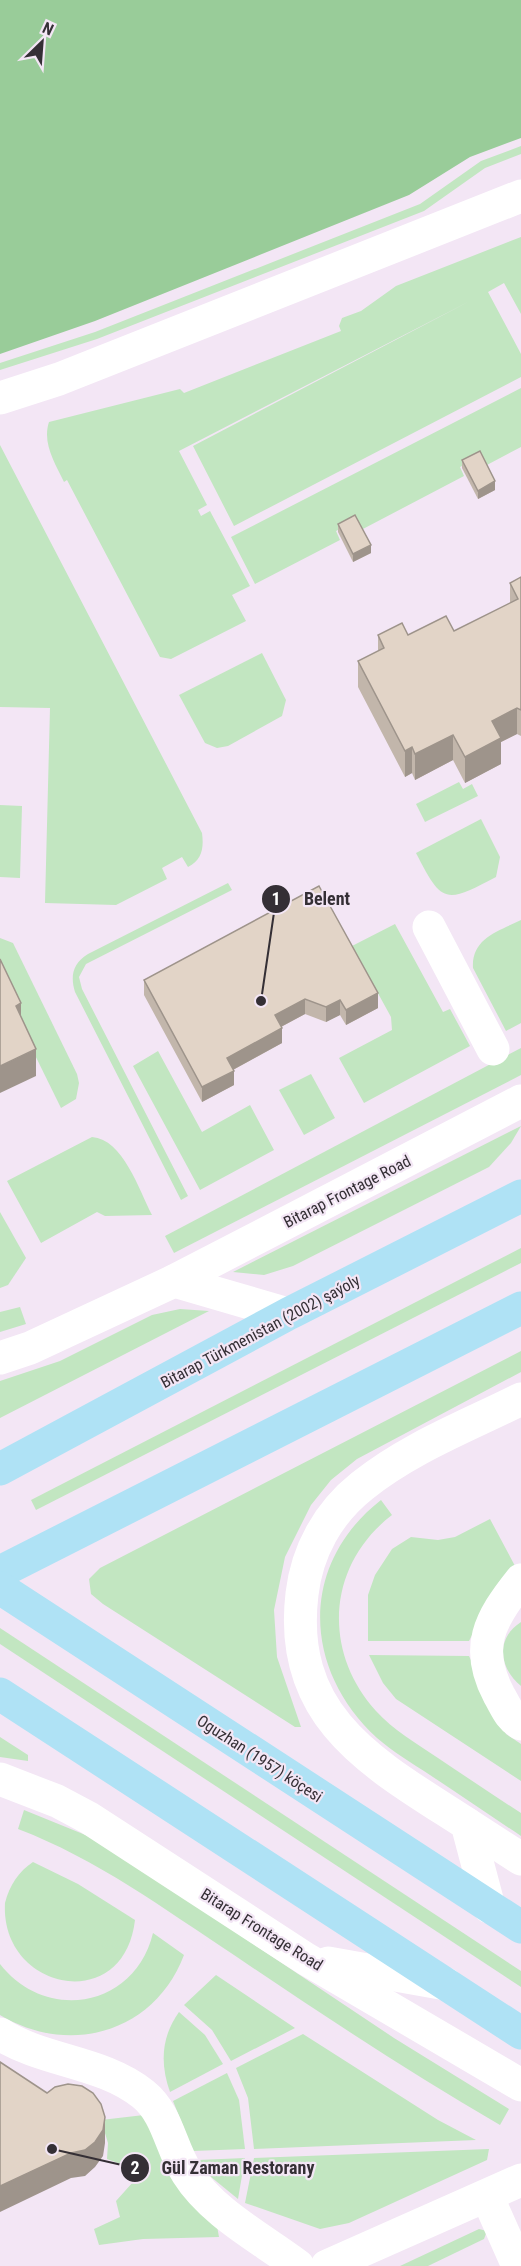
<svg xmlns="http://www.w3.org/2000/svg" width="521" height="2266" font-family="'Roboto Condensed',sans-serif">
<rect width="100%" height="100%" fill="#f3e6f5"/>
<g fill="#c2e6c1">
<path d="M521 146V154L485 168 424 211 97 339 0 370V363L95 332 420 204 481 161Z"/>
<path d="M521 237V314L504 283 488 292 521 354V377L234 526 193 446 470 301 179 451 207 505 198 510 201 516 210 511 250 586 232 595 246 621 171 659 160 657 67 480 64 482C55 463 42 443 49 422L180 389 184 393 341 331 339 326 342 318 361 311 396 286Z"/>
<path d="M521 388V447L485 466 480 457 460 467 464 476 361 530 355 521 336 531 340 540 255 584 231 537Z"/>
<path d="M0 445 202 833C204 848 202 860 188 867L182 857 162 868 167 879 116 905 45 903 50 708 0 707Z"/>
<path d="M262 653 286 700 282 716 228 746 217 748 205 743 179 695Z"/>
<path d="M459 782 463 789 472 784 478 796 425 822 416 804Z"/>
<path d="M0 805 22 806 20 878 0 877Z"/>
<path d="M481 819 500 857 496 877C445 904 442 904 416 853Z"/>
<path d="M228 883 232 890 86 964 79 977 82 989 188 1196 181 1200 75 992C70 976 73 963 88 954Z"/>
<path d="M521 920V1023L506 1031 473 968C471 938 499 931 521 920Z"/>
<path d="M395 924 443 1012 450 1009 470 1046 364 1103 339 1058 392 1030 391 1017 352 946Z"/>
<path d="M0 938 13 943 77 1074 79 1083 76 1099 61 1108 0 984Z"/>
<path d="M521 1048V1075L174 1253 165 1236Z"/>
<path d="M158 1051 202 1132 250 1105 274 1150 200 1190 133 1066Z"/>
<path d="M311 1074 335 1118 304 1135 279 1090Z"/>
<path d="M521 1126 511 1143 489 1167 293 1266 264 1275 233 1272Z"/>
<path d="M92 1137C123 1139 139 1190 152 1215L105 1216 97 1212 41 1243 7 1181Z"/>
<path d="M0 1212 26 1258 8 1285 0 1288Z"/>
<path d="M521 1248V1263L36 1510 31 1500Z"/>
<path d="M20 1307 26 1324 0 1332V1312Z"/>
<path d="M180 1309 209 1311 0 1418V1381L60 1361 152 1315Z"/>
<path d="M521 1351V1372L357 1459 331 1480 311 1505 285 1557 274 1610 277 1657 301 1727H295L103 1604 91 1594 89 1579 100 1568Z"/>
<path d="M381 1500 392 1515C328 1564 321 1650 376 1711 393 1730 416 1743 438 1758 465 1776 493 1795 521 1813V1836C491 1816 460 1795 430 1775 412 1763 393 1752 377 1738 302 1669 299 1564 381 1500Z"/>
<path d="M490 1519 515 1566 499 1582 469 1641H368V1595L375 1575 392 1549 411 1537 438 1540 455 1537Z"/>
<path d="M521 1622V1686C499 1668 495 1639 521 1622Z"/>
<path d="M0 1628 521 1971V1987L0 1644Z"/>
<path d="M369 1655 469 1656 506 1734 521 1744V1781L396 1699 383 1683Z"/>
<path d="M0 1737 28 1755V1761L0 1757Z"/>
<path d="M24 1810 88 1836 120 1855 394 2038 509 2109 500 2125C409 2072 321 2014 234 1955 164 1909 97 1859 18 1829Z"/>
<path d="M33 1862 78 1884 135 1920C124 2016 0 1991 5 1903 9 1886 19 1871 33 1862Z"/>
<path d="M153 1933 184 1955C155 2032 70 2057 0 2015V1964C46 2023 135 2008 153 1933Z"/>
<path d="M216 1975 295 2028 231 2061 212 2030 184 2005Z"/>
<path d="M179 2012 205 2035 223 2064 170 2092C160 2064 161 2037 179 2012Z"/>
<path d="M303 2034 438 2120 476 2140 254 2149 248 2098 236 2068Z"/>
<path d="M227 2073 239 2100 245 2149 193 2151 173 2101Z"/>
<path d="M144 2115 217 2226 219 2237 143 2239 99 2245 94 2229 120 2217 116 2201 142 2172 107 2159 108 2143 101 2120Z"/>
<path d="M489 2149 487 2160 349 2223 320 2229 245 2203 254 2158Z"/>
<path d="M245 2158 238 2199 211 2177 198 2160Z"/>
<path d="M479 2229 487 2231 484 2239 428 2266H400Z"/>
</g>
<path fill="#9c9" d="M0 0H521V138L470 157 409 195 95 321 0 354Z"/>
<g fill="none" stroke-linecap="round" stroke-linejoin="round">
<g stroke="#fff" stroke-width="33">
<path d="M0 398 59 379 521 196"/>
<path d="M429 927 493 1049"/>
<path d="M174 1281 288 1314"/>
<path d="M0 1358 30 1348 174 1281 521 1101"/>
<path d="M521 1580C489 1620 474 1648 499 1695 506 1707 509 1717 521 1724"/>
<path d="M0 1779 57 1801 89 1818 306 1959 521 2085"/>
<path d="M467 1824 521 1859"/>
<path d="M489 1907 467 1824C376 1765 287 1720 302 1594 307 1551 328 1513 362 1486 409 1448 467 1426 521 1399"/>
<path d="M328 1963 446 1984"/>
<path d="M0 2034C44 2062 102 2061 143 2094 168 2114 170 2147 187 2173 212 2213 261 2238 298 2266"/>
<path d="M487 2196 518 2266"/>
<path d="M327 2266 521 2180"/>
</g>
<g stroke="#afe2f5" stroke-width="33">
<path d="M0 1469 288 1314 521 1196"/>
<path d="M0 1572 521 1308"/>
<path d="M0 1588 521 1927"/>
<path d="M0 1694 521 2033"/>
</g>
</g>
<g fill="#c2b6ab">
<path d="M462 460 495 490 478 499 462 468Z"/>
<path d="M338 524 371 553 353 562 338 532Z"/>
<path d="M521 577V736L517 734 501 742V764L465 783 453 760 415 780 412 773 405 777 358 687V661L378 651V635H408L454 631 510 603V583Z"/>
<path d="M319 886 378 1008 346 1025 340 1015 326 1022 305 1014 281 1027 282 1043 233 1070 234 1085 202 1102 144 995V980Z"/>
</g>
<g fill="#9e948b">
<path d="M495 481V490L478 499V491Z"/>
<path d="M371 545V553L353 562V554Z"/>
<path d="M517 708V734L501 742V764L465 783V757L492 721Z"/>
<path d="M453 735V760L415 780V754Z"/>
<path d="M412 747V773L405 777V751Z"/>
<path d="M378 993V1008L346 1025V1010Z"/>
<path d="M305 999V1014L275 1030V1015Z"/>
<path d="M340 1000V1015L326 1022V1007Z"/>
<path d="M21 1003V1030L16 1006Z"/>
<path d="M282 1028V1043L227 1073V1058Z"/>
<path d="M36 1049V1076L0 1093V1066Z"/>
<path d="M234 1071V1085L202 1102V1087Z"/>
<path d="M105 2117V2143L103 2156 95 2167 85 2176 71 2178 0 2212V2186Z"/>
</g>
<g fill="#e2d4c7" stroke="#9e948b" stroke-width="1.5">
<path d="M480 451 495 481 478 491 462 460Z"/>
<path d="M355 515 371 545 353 554 338 524Z"/>
<path d="M521 577V710L517 708 492 721 501 738 465 757 453 735 415 754 412 747 405 751 358 661 384 648 378 635 402 623 408 635 446 616 454 631 518 599 510 583Z"/>
<path d="M319 886 378 993 346 1010 340 1000 326 1007 305 999 275 1015 282 1028 227 1058 234 1071 202 1087 144 980Z"/>
<path d="M0 959 21 1003 16 1006 36 1049 0 1066Z"/>
<path d="M0 2062 47 2093 55 2087 68 2084 82 2086 93 2093 101 2104 105 2117 103 2130 95 2142 85 2150 71 2153 0 2186Z"/>
</g>
<g text-anchor="middle" stroke-width="4.5" stroke-linejoin="round" paint-order="stroke">
<g font-size="16" fill="#342f35" stroke="#f3e6f5">
<text transform="translate(347 1191) rotate(-27)" y="6">Bitarap Frontage Road</text>
<text transform="translate(260 1331) rotate(-28)" y="6">Bitarap Türkmenistan (2002) şaýoly</text>
<text transform="translate(260 1758) rotate(33)" y="6">Oguzhan (1957) köçesi</text>
<text transform="translate(262 1929) rotate(32)" y="6">Bitarap Frontage Road</text>
</g>
</g>
<path fill="none" stroke="#342f35" stroke-width="2" d="M261 1001L276 899M52 2149L135 2168"/>
<g fill="#342f35" stroke="#f3e6f5" stroke-width="2">
<circle cx="261" cy="1001" r="6"/>
<circle cx="52" cy="2149" r="6"/>
<circle cx="276" cy="899" r="15"/>
<circle cx="135" cy="2168" r="15"/>
</g>
<g font-size="18" text-anchor="middle" font-weight="bold" fill="#fff">
<text x="276" y="905">1</text>
<text x="135" y="2174">2</text>
</g>
<g font-size="18" text-anchor="middle" font-weight="bold" fill="#342f35" stroke="#f3e6f5" stroke-width="4.5" stroke-linejoin="round" paint-order="stroke">
<text x="327" y="905">Belent</text>
<text x="238" y="2174">Gül Zaman Restorany</text>
</g>
<g transform="translate(42 42) rotate(25)" stroke="#f3e6f5" stroke-width="4.5" paint-order="stroke">
<path d="M0-4.5L10 22L0 15L-10 22Z" fill="#342f35"/>
<text y="-9" font-size="16" font-weight="bold" text-anchor="middle" fill="#342f35">N</text>
</g>
</svg>
